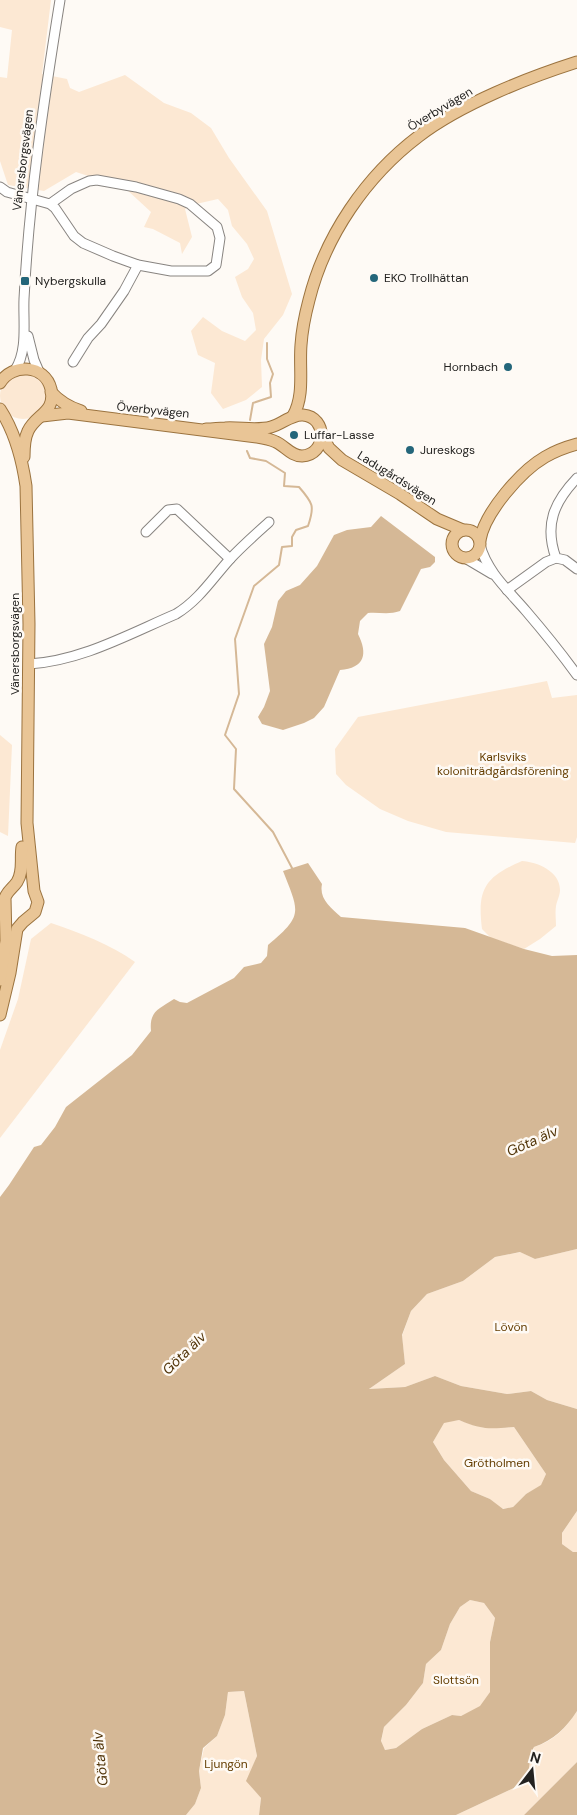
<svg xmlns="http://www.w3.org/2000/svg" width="577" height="1815" font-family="'DM Sans',sans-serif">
<rect width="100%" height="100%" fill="#fefaf5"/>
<g fill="#fce8d3">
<path d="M0 0H51L42 74 67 79 70 88 79 92 125 75 164 103 191 113 211 128 229 158 267 211 292 294 283 315 264 339 261 360 262 387 246 400 223 409 211 393 215 363 198 355 191 331 203 317 222 331 245 341 256 330 253 313 242 297 235 277 248 269 254 259 247 244 232 226 228 210 218 199 196 204 185 209 192 237 182 254 180 243 153 229 144 227 151 212 125 188 76 172 44 191 8 185 0 161V77L7 78 12 30 0 27Z"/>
<circle cx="23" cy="396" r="23"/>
<path d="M547 681 552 698 577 695V837L575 843 446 832 408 821 380 809 346 785 336 774 335 749 358 717Z"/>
<path d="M0 735 12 745 8 836 0 832Z"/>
<path d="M522 861C537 862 560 871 560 890 560 895 557 901 556 906 555 912 556 920 556 926L540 939 524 949 491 938 482 929C477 889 485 877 522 861Z"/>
<path d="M51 923C80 933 110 944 135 962L0 1138V1050L18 999 31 939Z"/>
<path d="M577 1249V1409L547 1400 531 1391 507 1394 461 1386 435 1376 405 1387 369 1389 405 1364 402 1336 411 1311 427 1294 463 1281 495 1257 521 1252 535 1259Z"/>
<path d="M459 1420C480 1429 492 1429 514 1427L546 1474 541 1486 526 1494 513 1507 502 1509 490 1499 471 1491 444 1460 433 1442 444 1422Z"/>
<path d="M577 1511V1552H573L562 1544V1533Z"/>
<path d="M470 1600 484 1603 495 1618 490 1642V1692L480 1707 461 1716 452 1715 422 1729 396 1748 385 1750 381 1742 384 1727 406 1705 423 1683 426 1664 441 1650 450 1624 460 1607Z"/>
<path d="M244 1691 257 1756 247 1781 261 1798 259 1815H186L195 1804 201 1788 199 1771 204 1748 217 1736 225 1715 228 1692Z"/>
<path d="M577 1711V1762L524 1815H456L520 1785 534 1747C554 1741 566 1728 577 1711Z"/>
</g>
<g fill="#d5b896" fill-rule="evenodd">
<path d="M381 516 435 557V562L430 567 421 569 400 611C389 615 379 612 368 613L360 621 358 634C368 654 365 668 340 670L324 707 314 718 304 723 283 730 262 724 258 717 264 707 270 691 264 644 272 627 278 601 286 591 300 585 317 566 334 535 347 530 371 527Z"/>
<path d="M308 863 322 884C319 899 330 907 341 917L465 928 524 949 552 956 577 955V1249L535 1259 520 1252 495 1257 463 1281 427 1294 411 1311 402 1335 405 1364 369 1389 405 1387 435 1376 461 1386 507 1394 531 1391 547 1400 577 1409V1511L562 1533V1544L573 1552H577V1711C566 1728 554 1740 534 1747L531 1753 528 1775 520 1785 456 1815H259L261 1798 246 1781 257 1756 244 1691 228 1692 225 1715 217 1736 203 1748 199 1771 201 1788 195 1804 186 1815H0V1197L9 1185 34 1147 41 1145 55 1127 66 1107 132 1055 151 1031C149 1011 159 1009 174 999L180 1002 187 1003 234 978 244 967 261 963 267 956 268 945C304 915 299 912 283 871ZM459 1420C482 1430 490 1429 514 1427L546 1474 541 1485 526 1494 513 1507 503 1509 490 1499 471 1491 444 1460 433 1442 444 1423ZM470 1600 484 1603 495 1618 490 1642V1692L480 1706 461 1716 452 1715 422 1729 396 1748 385 1750 381 1741 384 1727 406 1705 423 1683 426 1664 441 1650 450 1624 460 1607Z"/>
<path d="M577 1762V1815H524Z"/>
</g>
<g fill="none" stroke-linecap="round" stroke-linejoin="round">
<g stroke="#d5b896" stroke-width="2">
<path d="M250 420 253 403 271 397 270 383 273 374 267 359V343"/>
<path d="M247 451 250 458 266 461 285 473 284 486 299 487C313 503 315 506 308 526L296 530 292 537V546L282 547 279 565 254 586 235 639 239 694 225 735 236 749 234 789 273 832 292 868"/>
</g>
<defs>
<g id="minor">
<path d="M0 187 7 192 50 204 55 208 74 236 83 243 113 256 138 265 171 271H208L216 265 220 238 217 227 190 204 179 199 136 187 97 180 89 181 71 189 50 204"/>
<path d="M28 336 34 360 40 374"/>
<path d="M73 362 88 338 101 324 124 291 138 265"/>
<path d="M15 370C28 351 23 321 24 299 29 199 44 99 60 0"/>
<path d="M577 478C554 502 544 525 556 558L565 560 577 569"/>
<path d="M146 532 168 510 177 509 230 559"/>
<path d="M480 545C487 572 509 591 526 611 544 632 561 653 577 675"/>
<path d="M465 558 492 574"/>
<path d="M507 590 546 562 556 558"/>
<path d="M29 664C81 661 129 634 176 614 199 600 212 579 230 559 242 546 256 534 269 522"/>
</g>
<g id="major">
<path d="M0 383C12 363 45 364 51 389 56 413 36 414 28 431 24 439 24 448 24 457"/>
<path d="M51 392C60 402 69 407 81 411"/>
<path d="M0 409C15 432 22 458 26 486L29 624 27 823 34 891 38 902 35 912 23 922 17 929 10 973 0 1015"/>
<path d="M42 416 68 413 257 437C264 438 270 439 276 442 285 446 291 456 302 456 327 455 328 417 303 415 292 414 282 424 271 427 257 431 240 427 225 428 219 428 213 429 206 429"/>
<path d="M293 416C305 395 299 369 301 345 302 330 305 315 309 300 325 236 366 176 419 136 461 104 527 78 577 62"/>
<path d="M322 435 329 448 342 460 400 494 437 519 463 530"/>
<circle cx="466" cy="544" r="14"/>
<path d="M480 540C485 512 521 471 545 457 555 451 566 447 577 444"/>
<path d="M0 980 6 941 5 898C7 891 13 888 17 882 24 871 20 859 22 847"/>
</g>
</defs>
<use href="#minor" stroke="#888480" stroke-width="11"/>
<use href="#major" stroke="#9b733f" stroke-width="13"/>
<use href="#minor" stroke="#fff" stroke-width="9"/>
<use href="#major" stroke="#e9c596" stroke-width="11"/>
</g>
<g fill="#24667a" stroke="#fefaf5" stroke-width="2">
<circle cx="374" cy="278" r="5"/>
<rect x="20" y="276" width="10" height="10" rx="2.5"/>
<circle cx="508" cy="367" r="5"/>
<circle cx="294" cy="435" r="5"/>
<circle cx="410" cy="450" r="5"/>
</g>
<g text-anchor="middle" stroke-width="5" stroke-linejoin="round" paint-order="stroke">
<g font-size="12" fill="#232220" stroke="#fefaf5">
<text transform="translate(440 109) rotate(-31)" y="4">Överbyvägen</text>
<text transform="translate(23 160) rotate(-83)" y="4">Vänersborgsvägen</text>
<text transform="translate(153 410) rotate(6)" y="4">Överbyvägen</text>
<text transform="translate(397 478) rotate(32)" y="4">Ladugårdsvägen</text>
<text transform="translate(15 644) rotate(-90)" y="4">Vänersborgsvägen</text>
</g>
<g font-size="12" fill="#232220" stroke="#fefaf5" text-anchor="start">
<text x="384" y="282">EKO Trollhättan</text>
<text x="35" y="285">Nybergskulla</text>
<text x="498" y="371" text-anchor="end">Hornbach</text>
<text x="304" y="439">Luffar-Lasse</text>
<text x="420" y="454">Jureskogs</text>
</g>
<g font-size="12" fill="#643d00" stroke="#fefaf5">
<text x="503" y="761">Karlsviks<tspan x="503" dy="14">koloniträdgårdsförening</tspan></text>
<text x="511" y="1331">Lövön</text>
<text x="497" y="1467">Grötholmen</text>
<text x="456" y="1684">Slottsön</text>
<text x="226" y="1768">Ljungön</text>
</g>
<g font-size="14" font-style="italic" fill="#513408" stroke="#fefaf5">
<text transform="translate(532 1141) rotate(-24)" y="5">Göta älv</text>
<text transform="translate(184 1353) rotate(-44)" y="5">Göta älv</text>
<text transform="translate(100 1759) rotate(-96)" y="5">Göta älv</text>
</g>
</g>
<g transform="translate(532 1770) rotate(16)" stroke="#fefaf5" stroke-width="4" paint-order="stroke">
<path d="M0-4L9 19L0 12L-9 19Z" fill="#232220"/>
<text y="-8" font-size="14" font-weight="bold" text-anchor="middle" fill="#232220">N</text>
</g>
</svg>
